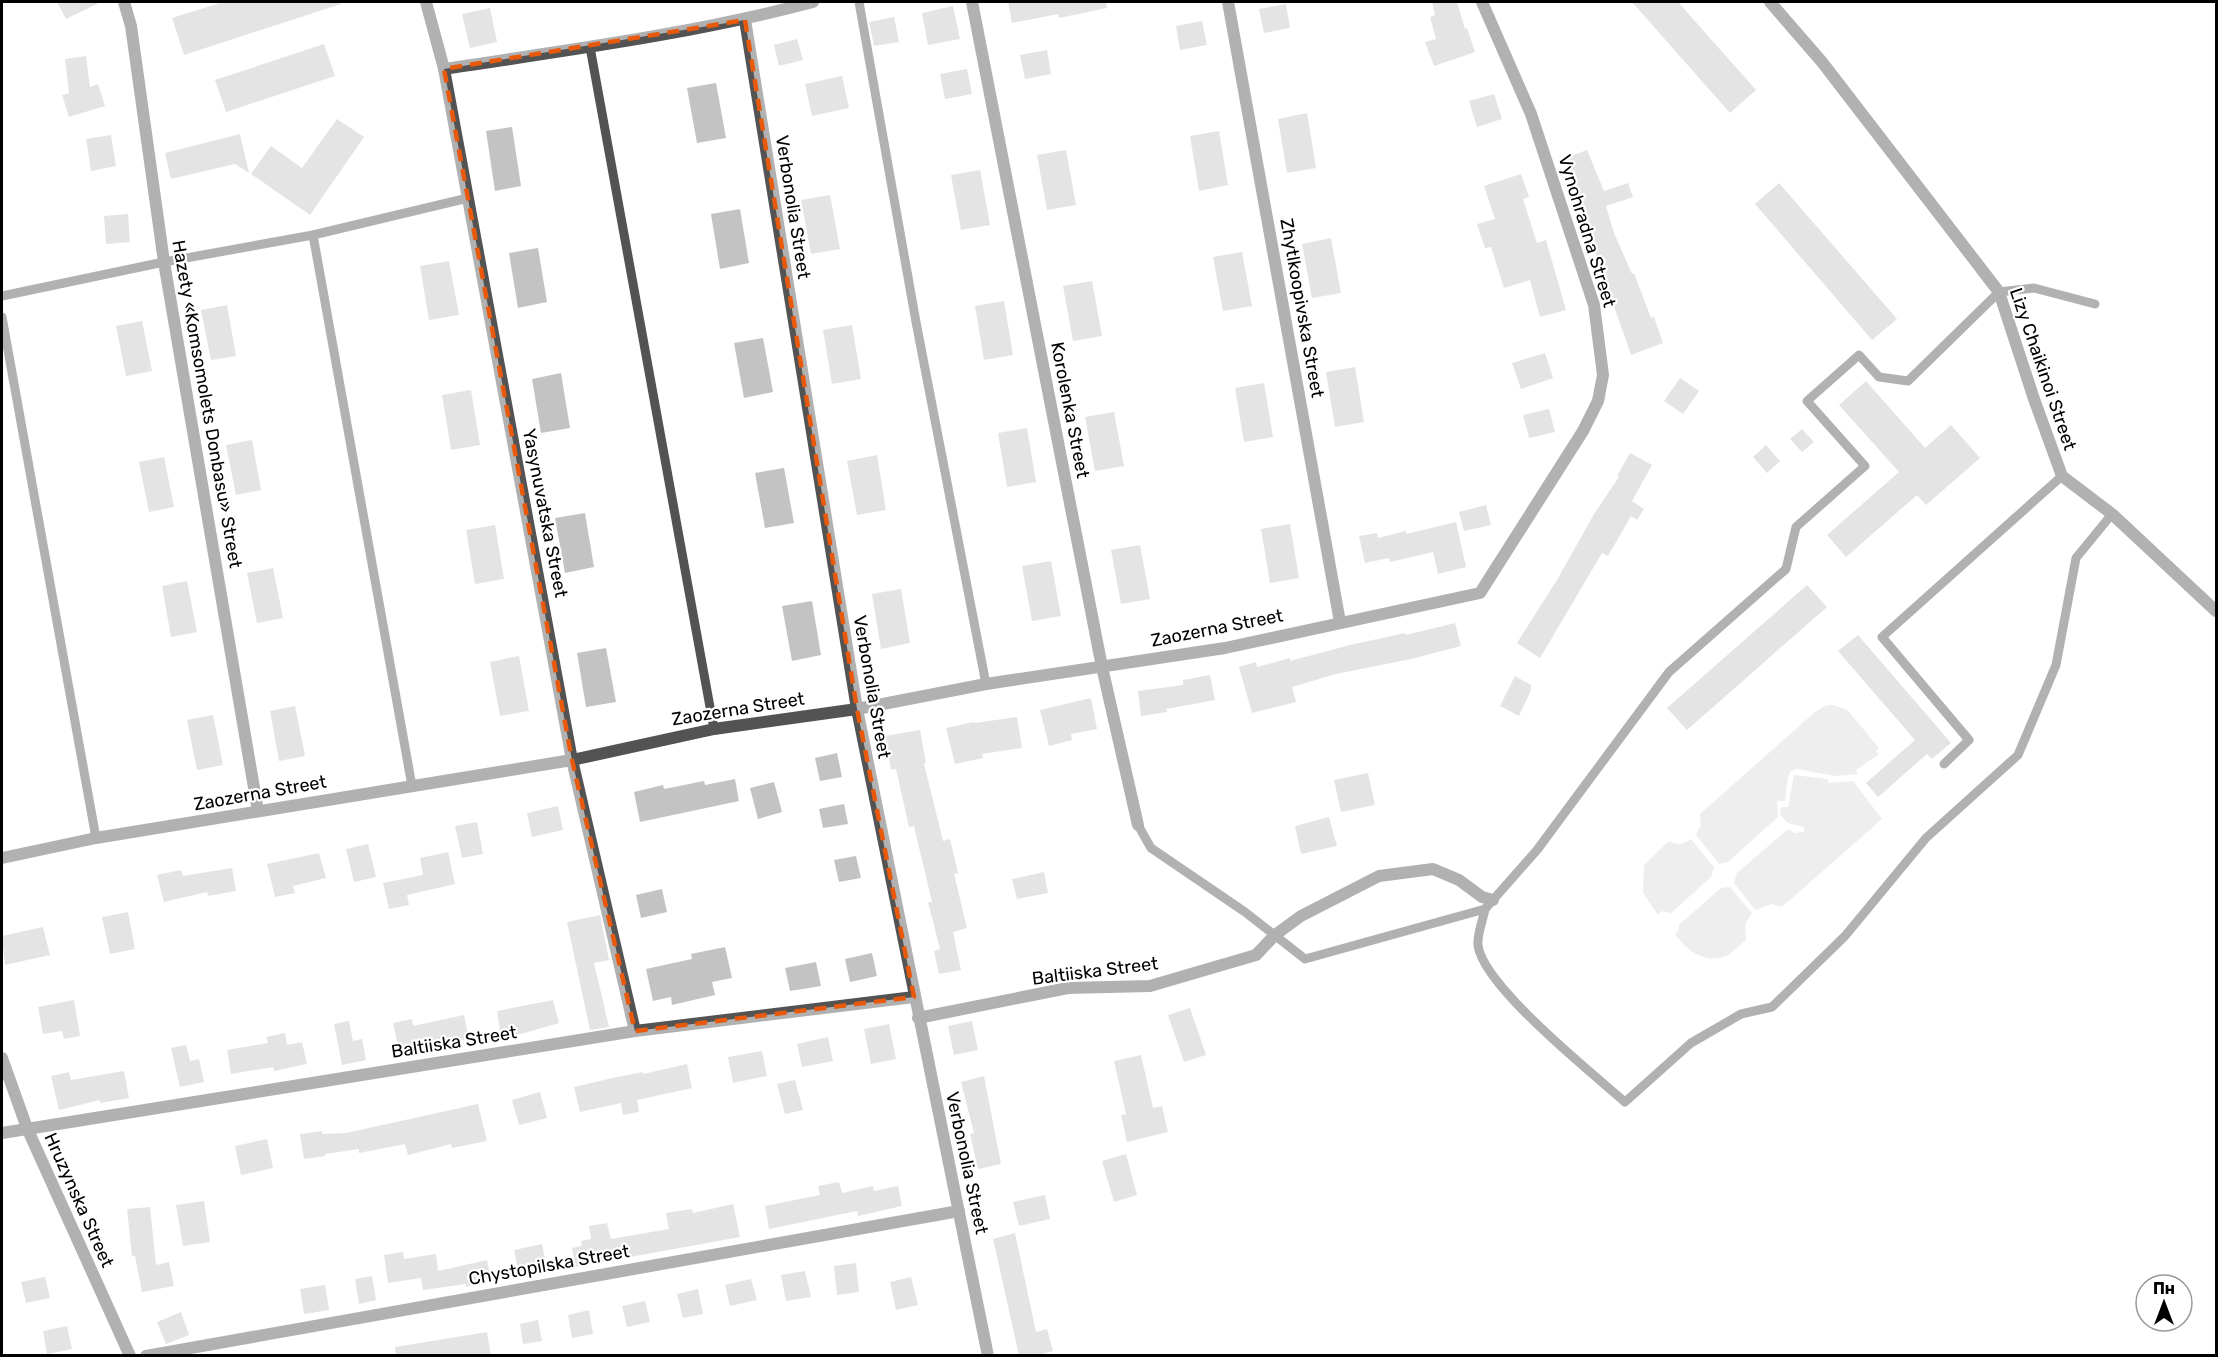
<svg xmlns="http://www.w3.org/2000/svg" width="2218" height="1357" font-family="Rubik,sans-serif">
<rect width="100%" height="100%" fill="#fff"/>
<g fill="#dadada">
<path d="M1832 705 1846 709 1850 713 1879 748 1876 751 1879 754 1856 770 1858 774 1835 776 1797 769 1791 771 1788 776 1785 801H1777L1778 817 1728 862 1719 864 1696 835 1701 825 1700 814 1815 712 1824 706Z"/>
<path d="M1794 775 1828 779 1829 783 1853 781 1882 819 1782 907 1772 904 1755 910 1734 883 1737 873 1788 829 1795 833 1804 832V827L1787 823 1780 814 1781 807H1788Z"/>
<path d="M1691 839 1714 867 1711 877 1671 913 1662 911 1658 915 1643 893 1644 865 1669 841C1677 846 1684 844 1691 839Z"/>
<path d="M1730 887 1752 913 1745 925 1746 940C1739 945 1731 955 1723 957 1703 963 1685 949 1675 934L1679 930V925L1721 888Z"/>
</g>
<g fill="#c3c3c3">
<path d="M57 2H101L66 19Z"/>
<path d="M223 2H341V4L184 55 172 18Z"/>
<path d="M1008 2H1106L1107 8 1059 18 1058 14 1012 23Z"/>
<path d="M1432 2H1457L1465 29 1467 28 1475 52 1434 66 1425 42 1436 39 1430 17 1435 15Z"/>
<path d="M1632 2H1678L1756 90 1730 113Z"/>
<path d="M1286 4 1290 28 1264 33 1259 9Z"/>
<path d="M953 6 960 39 928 45 922 13Z"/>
<path d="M490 8 497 42 470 48 462 14Z"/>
<path d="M894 17 899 42 874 46 869 22Z"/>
<path d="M1202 21 1207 45 1180 50 1176 26Z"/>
<path d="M797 39 803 60 779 66 774 45Z"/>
<path d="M324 44 335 76 226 112 215 80Z"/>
<path d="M1047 50 1051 74 1025 79 1020 55Z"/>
<path d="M86 56 90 87 98 84 105 106 69 117 62 95 69 93 65 59Z"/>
<path d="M967 69 972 94 945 99 940 74Z"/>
<path d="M842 76 849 108 812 116 805 84Z"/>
<path d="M716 83 726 138 697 143 687 88Z"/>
<path d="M1494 94 1502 119 1477 127 1469 101Z"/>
<path d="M1307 113 1316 168 1287 173 1278 119Z"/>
<path d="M337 119 364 137 310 215 251 174 271 146 302 168Z"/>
<path d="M512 127 521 186 495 191 486 131Z"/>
<path d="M1219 131 1228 185 1199 191 1190 136Z"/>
<path d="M240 134 249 173 235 164 171 179 165 153Z"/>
<path d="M111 135 116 166 91 171 86 139Z"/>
<path d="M1066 150 1076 205 1047 210 1037 155Z"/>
<path d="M1587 150 1604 191 1628 183 1633 197 1606 206 1614 233 1632 274 1634 273 1651 318 1654 317 1663 343 1631 355 1577 200 1582 199 1566 158Z"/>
<path d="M980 170 990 225 961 230 951 175Z"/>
<path d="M1521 174 1529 197 1523 199 1537 243 1546 240 1566 310 1540 317 1530 280 1504 288 1491 247 1485 248 1477 224 1495 219 1484 186Z"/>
<path d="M1779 183 1897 319 1872 340 1755 204Z"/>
<path d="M830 195 840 249 811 254 801 200Z"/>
<path d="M740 209 749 263 720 269 711 214Z"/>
<path d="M128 214 130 242 106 244 104 216Z"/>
<path d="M1331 238 1341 293 1312 298 1302 244Z"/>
<path d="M538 248 547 302 518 308 509 253Z"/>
<path d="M1242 252 1252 306 1223 311 1213 257Z"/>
<path d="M449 261 459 315 429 320 420 266Z"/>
<path d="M1092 281 1102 336 1073 341 1063 286Z"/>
<path d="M1004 301 1013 355 984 360 975 306Z"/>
<path d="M227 305 236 356 211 360 201 310Z"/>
<path d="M142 321 152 371 126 376 116 326Z"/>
<path d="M852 325 861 379 832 384 823 330Z"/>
<path d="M763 338 773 392 744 398 734 343Z"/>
<path d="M1545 353 1553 378 1521 389 1512 363Z"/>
<path d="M1355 367 1364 422 1335 427 1326 372Z"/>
<path d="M561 373 570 428 541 433 532 379Z"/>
<path d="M1680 378 1699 391 1683 414 1664 401Z"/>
<path d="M1866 381 1925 448 1951 425 1980 458 1926 505 1917 495 1846 557 1827 535 1899 472 1839 405Z"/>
<path d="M1264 383 1273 437 1244 442 1235 388Z"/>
<path d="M471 390 480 445 451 450 442 395Z"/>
<path d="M1549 409 1555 432 1529 438 1523 415Z"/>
<path d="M1114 412 1124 466 1095 471 1085 417Z"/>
<path d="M1027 428 1036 482 1007 487 998 433Z"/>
<path d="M1802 429 1814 442 1802 452 1790 439Z"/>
<path d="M252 440 261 490 236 495 226 445Z"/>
<path d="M1766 445 1780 461 1767 473 1753 457Z"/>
<path d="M1630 453 1652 465 1632 501 1644 509 1637 520 1631 516 1608 556 1602 553 1540 658 1517 643 1557 580 1594 514 1619 477 1617 476Z"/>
<path d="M877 455 886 510 857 515 847 461Z"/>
<path d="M164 457 174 507 149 512 139 462Z"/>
<path d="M784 468 794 523 765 528 755 473Z"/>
<path d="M1486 505 1491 525 1464 531 1459 512Z"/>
<path d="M585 513 594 567 565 573 555 518Z"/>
<path d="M1456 522 1466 567 1438 574 1433 552 1390 562 1389 558 1365 563 1359 536 1377 533 1378 538 1406 531V534Z"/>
<path d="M1290 524 1299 578 1270 583 1261 529Z"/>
<path d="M495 525 504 579 475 584 466 530Z"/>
<path d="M1140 545 1150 599 1121 604 1111 550Z"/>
<path d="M1051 561 1061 616 1032 621 1022 566Z"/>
<path d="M273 568 283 618 257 623 247 573Z"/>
<path d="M187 581 197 632 171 637 162 586Z"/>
<path d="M1807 585 1827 607 1687 730 1667 708Z"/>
<path d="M901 589 910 643 881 649 872 594Z"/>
<path d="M812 601 821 655 792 661 782 606Z"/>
<path d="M1455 623 1461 646 1411 659 1336 674 1292 687 1296 702 1252 713 1239 667 1256 662 1257 667 1290 658V661L1350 645 1405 633 1406 635Z"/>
<path d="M1858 635 1951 743 1932 759 1927 754 1878 797 1866 783 1915 740 1838 651Z"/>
<path d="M606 648 616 702 586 707 577 653Z"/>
<path d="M519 656 529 711 500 716 490 662Z"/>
<path d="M1210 675 1215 700 1166 709 1167 712 1141 716 1138 691 1183 685V680Z"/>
<path d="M1515 676 1531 685V690L1519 716 1500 706Z"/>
<path d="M1091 698 1097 729 1071 734 1072 740 1049 746 1040 710Z"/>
<path d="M295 706 305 756 279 761 270 711Z"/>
<path d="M213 715 223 765 197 770 187 720Z"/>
<path d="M1017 717 1022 748 982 754 983 758 955 764 946 728 974 722 975 723Z"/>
<path d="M920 730 926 763 924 764 943 841 950 839 958 873 954 874 967 928 953 932 961 970 939 974 934 951 940 949 928 902H932L914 826 909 827 896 769 891 770 885 736Z"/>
<path d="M837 753 842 777 820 781 815 758Z"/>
<path d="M1368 773 1375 805 1341 812 1334 780Z"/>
<path d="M735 779 739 801 640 822 634 792 663 785 664 789 704 781 705 785Z"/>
<path d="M774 782 782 812 758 819 750 788Z"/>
<path d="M844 804 848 824 823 828 819 809Z"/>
<path d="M558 806 563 830 532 837 527 813Z"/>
<path d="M1329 817 1337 846 1301 854 1295 826Z"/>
<path d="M477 822 483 854 462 858 455 826Z"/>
<path d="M368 844 376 877 354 882 346 849Z"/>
<path d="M448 852 455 884 407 895 409 905 389 909 383 883 423 875 420 858Z"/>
<path d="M319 853 326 878 293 886 295 893 275 897 267 864Z"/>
<path d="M856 856 861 878 839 882 834 860Z"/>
<path d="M232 868 236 891 208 896 207 892 164 902 157 875 181 870 183 876Z"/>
<path d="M1044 872 1048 893 1017 899 1012 879Z"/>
<path d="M662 889 667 912 641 918 636 895Z"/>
<path d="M128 912 135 949 110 954 102 917Z"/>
<path d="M600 915 609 960 594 963 609 1027 590 1030 567 922Z"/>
<path d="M43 927 50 955 5 965 2 936Z"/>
<path d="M725 947 732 978 712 982 715 995 672 1005 671 997 653 1001 646 969 692 959 691 954Z"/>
<path d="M872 953 877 976 850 982 845 959Z"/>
<path d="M816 962 821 986 790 991 785 968Z"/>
<path d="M74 1000 80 1036 64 1039 62 1031 43 1034 38 1007Z"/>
<path d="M553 1000 559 1023 521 1034 501 1037 497 1011Z"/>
<path d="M1190 1008 1206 1055 1184 1062 1168 1015Z"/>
<path d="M464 1015 469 1039 400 1055 393 1023 412 1019 413 1026Z"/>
<path d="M349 1021 353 1041 362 1039 366 1060 342 1065 334 1024Z"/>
<path d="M972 1021 978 1050 954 1055 948 1026Z"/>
<path d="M889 1024 896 1059 871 1064 864 1029Z"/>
<path d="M285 1033 287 1045 302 1042 307 1064 274 1071 273 1067 231 1074 227 1050 268 1043 266 1037Z"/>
<path d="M828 1037 833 1061 802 1067 797 1044Z"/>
<path d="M186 1045 190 1061 199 1059 204 1082 180 1087 171 1048Z"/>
<path d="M762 1051 767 1076 733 1083 728 1057Z"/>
<path d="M1141 1055 1153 1108 1162 1106 1168 1132 1127 1142 1121 1115 1126 1114 1114 1061Z"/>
<path d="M687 1064 692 1088 637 1100 639 1112 623 1115 621 1103 580 1112 574 1087 617 1077 643 1072V1074Z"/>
<path d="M124 1071 129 1098 100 1103V1100L59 1110 51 1076 69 1072 71 1080Z"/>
<path d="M984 1076 1001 1164 978 1169 970 1134 974 1133 961 1082Z"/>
<path d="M795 1080 803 1110 785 1114 777 1084Z"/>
<path d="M540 1092 547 1118 519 1125 512 1100Z"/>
<path d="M478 1104 487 1141 452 1148 451 1144 408 1155 405 1144 359 1153V1149L325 1154V1156L304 1159 300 1134 322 1131V1134L346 1133Z"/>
<path d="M267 1139 273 1168 241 1175 235 1146Z"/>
<path d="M1126 1154 1137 1195 1114 1202 1102 1161Z"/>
<path d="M839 1182 842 1193 873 1186 874 1191 898 1186 902 1206 858 1216 857 1211 769 1229 765 1206 820 1195 818 1186Z"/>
<path d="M1045 1195 1050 1219 1019 1226 1013 1202Z"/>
<path d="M204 1201 210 1242 183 1246 176 1205Z"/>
<path d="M733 1204 740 1237 575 1267 572 1248 582 1246 581 1241 591 1239 589 1226 607 1223 611 1239 669 1229 666 1213 692 1209 693 1213Z"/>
<path d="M150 1207 156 1265 169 1262 174 1286 142 1292 135 1256H132L127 1209Z"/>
<path d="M1015 1233 1036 1332 1047 1329 1053 1351 1034 1356H1019L993 1239Z"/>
<path d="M542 1244 547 1269 519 1274 514 1250Z"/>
<path d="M403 1252 404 1259 436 1254 438 1271 487 1260 491 1281 466 1287V1284L423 1290 421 1278 388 1283 384 1255Z"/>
<path d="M856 1263 859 1292 837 1295 834 1266Z"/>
<path d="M805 1271 811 1297 786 1301 781 1275Z"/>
<path d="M372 1276 376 1300 359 1304 355 1279Z"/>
<path d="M45 1277 50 1298 26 1303 21 1282Z"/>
<path d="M911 1277 918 1305 896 1310 890 1282Z"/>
<path d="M751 1279 757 1300 730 1306 725 1285Z"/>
<path d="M325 1285 329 1310 304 1314 300 1289Z"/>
<path d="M698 1289 703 1314 683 1318 677 1294Z"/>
<path d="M645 1301 650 1322 627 1327 622 1306Z"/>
<path d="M589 1310 593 1334 572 1338 568 1315Z"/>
<path d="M181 1312 189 1335 166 1344 157 1322Z"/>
<path d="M538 1320 542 1341 523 1344 520 1324Z"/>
<path d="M67 1326 72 1349 47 1354 43 1331Z"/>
<path d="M487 1332 491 1356H396L395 1347Z"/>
</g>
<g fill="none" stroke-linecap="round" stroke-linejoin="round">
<g stroke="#535353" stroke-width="9">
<path d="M859 2 916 322 986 684"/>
<path d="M590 47 714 729"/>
<path d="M313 235 412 786"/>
<path d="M2 296 164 262 313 235 468 198"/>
<path d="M2 317 96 838"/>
<path d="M1944 764 1969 740 1882 637 2062 476"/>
<path d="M1138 825 1151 848 1245 912 1305 959 1485 909 1537 850 1669 672 1786 569 1796 527 1865 466 1807 401 1859 355 1879 377 1908 381 1999 292 2034 288 2095 304"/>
<path d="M1485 909C1483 920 1477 934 1478 945 1482 985 1592 1073 1625 1102L1691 1043 1741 1014 1772 1007 1845 936 1926 838 2018 755 2056 665 2076 558 2112 514"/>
</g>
<g stroke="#535353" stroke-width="12">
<path d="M124 2 131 26 164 262 258 811"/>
<path d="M426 2 444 69 572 760 635 1031"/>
<path d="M972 2 1102 667 1138 825"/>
<path d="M1228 2 1340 622"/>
<path d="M1770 2 1822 62 1999 292 2034 399 2062 476 2112 514 2216 611"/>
<path d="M745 20 857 709 988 1356"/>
<path d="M444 69C568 50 692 34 813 2"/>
<path d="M2 858 96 838 572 760 714 729 857 709 986 684 1225 648 1480 593 1583 431 1598 401 1603 375 1594 305 1531 114 1482 2"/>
<path d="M918 1018 1068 988 1150 986 1256 955 1275 935 1301 916 1379 876 1433 869 1459 880 1482 897 1493 900"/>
<path d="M2 1058 27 1128 130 1356"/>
<path d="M2 1133 635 1031 914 997"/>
<path d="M146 1356 959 1211"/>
</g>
</g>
<path d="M0 0H2218V1357H0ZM745 20 857 709 914 997 635 1031 572 760 444 69Z" fill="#fff" fill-opacity=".55" fill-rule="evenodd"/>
<path fill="none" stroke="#e8590c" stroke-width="4.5" stroke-dasharray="12 8" stroke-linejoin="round" d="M745 20 857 709 914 997 635 1031 572 760 444 69Z"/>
<g text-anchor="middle" stroke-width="4.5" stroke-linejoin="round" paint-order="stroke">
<g font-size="18" fill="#000" stroke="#fff">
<text transform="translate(793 207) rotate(81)" y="6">Verbonolia Street</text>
<text transform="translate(1587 231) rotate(73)" y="6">Vynohradna Street</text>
<text transform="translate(1302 308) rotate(80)" y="6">Zhytlkoopivska Street</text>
<text transform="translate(2043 369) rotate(71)" y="6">Lizy Chaikinoi Street</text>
<text transform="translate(207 404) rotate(80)" y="6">Hazety «Komsomolets Donbasu» Street</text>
<text transform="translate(1070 410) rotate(79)" y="6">Korolenka Street</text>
<text transform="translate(545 513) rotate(79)" y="6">Yasynuvatska Street</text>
<text transform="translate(1217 628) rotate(-11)" y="6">Zaozerna Street</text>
<text transform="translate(872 687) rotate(80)" y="6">Verbonolia Street</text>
<text transform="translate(738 709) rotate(-9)" y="6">Zaozerna Street</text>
<text transform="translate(260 793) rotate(-10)" y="6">Zaozerna Street</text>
<text transform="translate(1095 971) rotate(-7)" y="6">Baltiiska Street</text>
<text transform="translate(454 1042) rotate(-9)" y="6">Baltiiska Street</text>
<text transform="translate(967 1163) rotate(78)" y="6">Verbonolia Street</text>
<text transform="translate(79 1200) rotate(66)" y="6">Hruzynska Street</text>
<text transform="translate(549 1265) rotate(-10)" y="6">Chystopilska Street</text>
</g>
</g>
<rect width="2218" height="1357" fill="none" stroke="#000000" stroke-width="6"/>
<g transform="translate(2164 1303)"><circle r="28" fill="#ffffff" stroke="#999999" stroke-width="1.5"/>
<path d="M0-4.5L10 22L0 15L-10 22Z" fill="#000000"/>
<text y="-9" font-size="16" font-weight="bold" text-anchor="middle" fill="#000000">Пн</text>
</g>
</svg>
